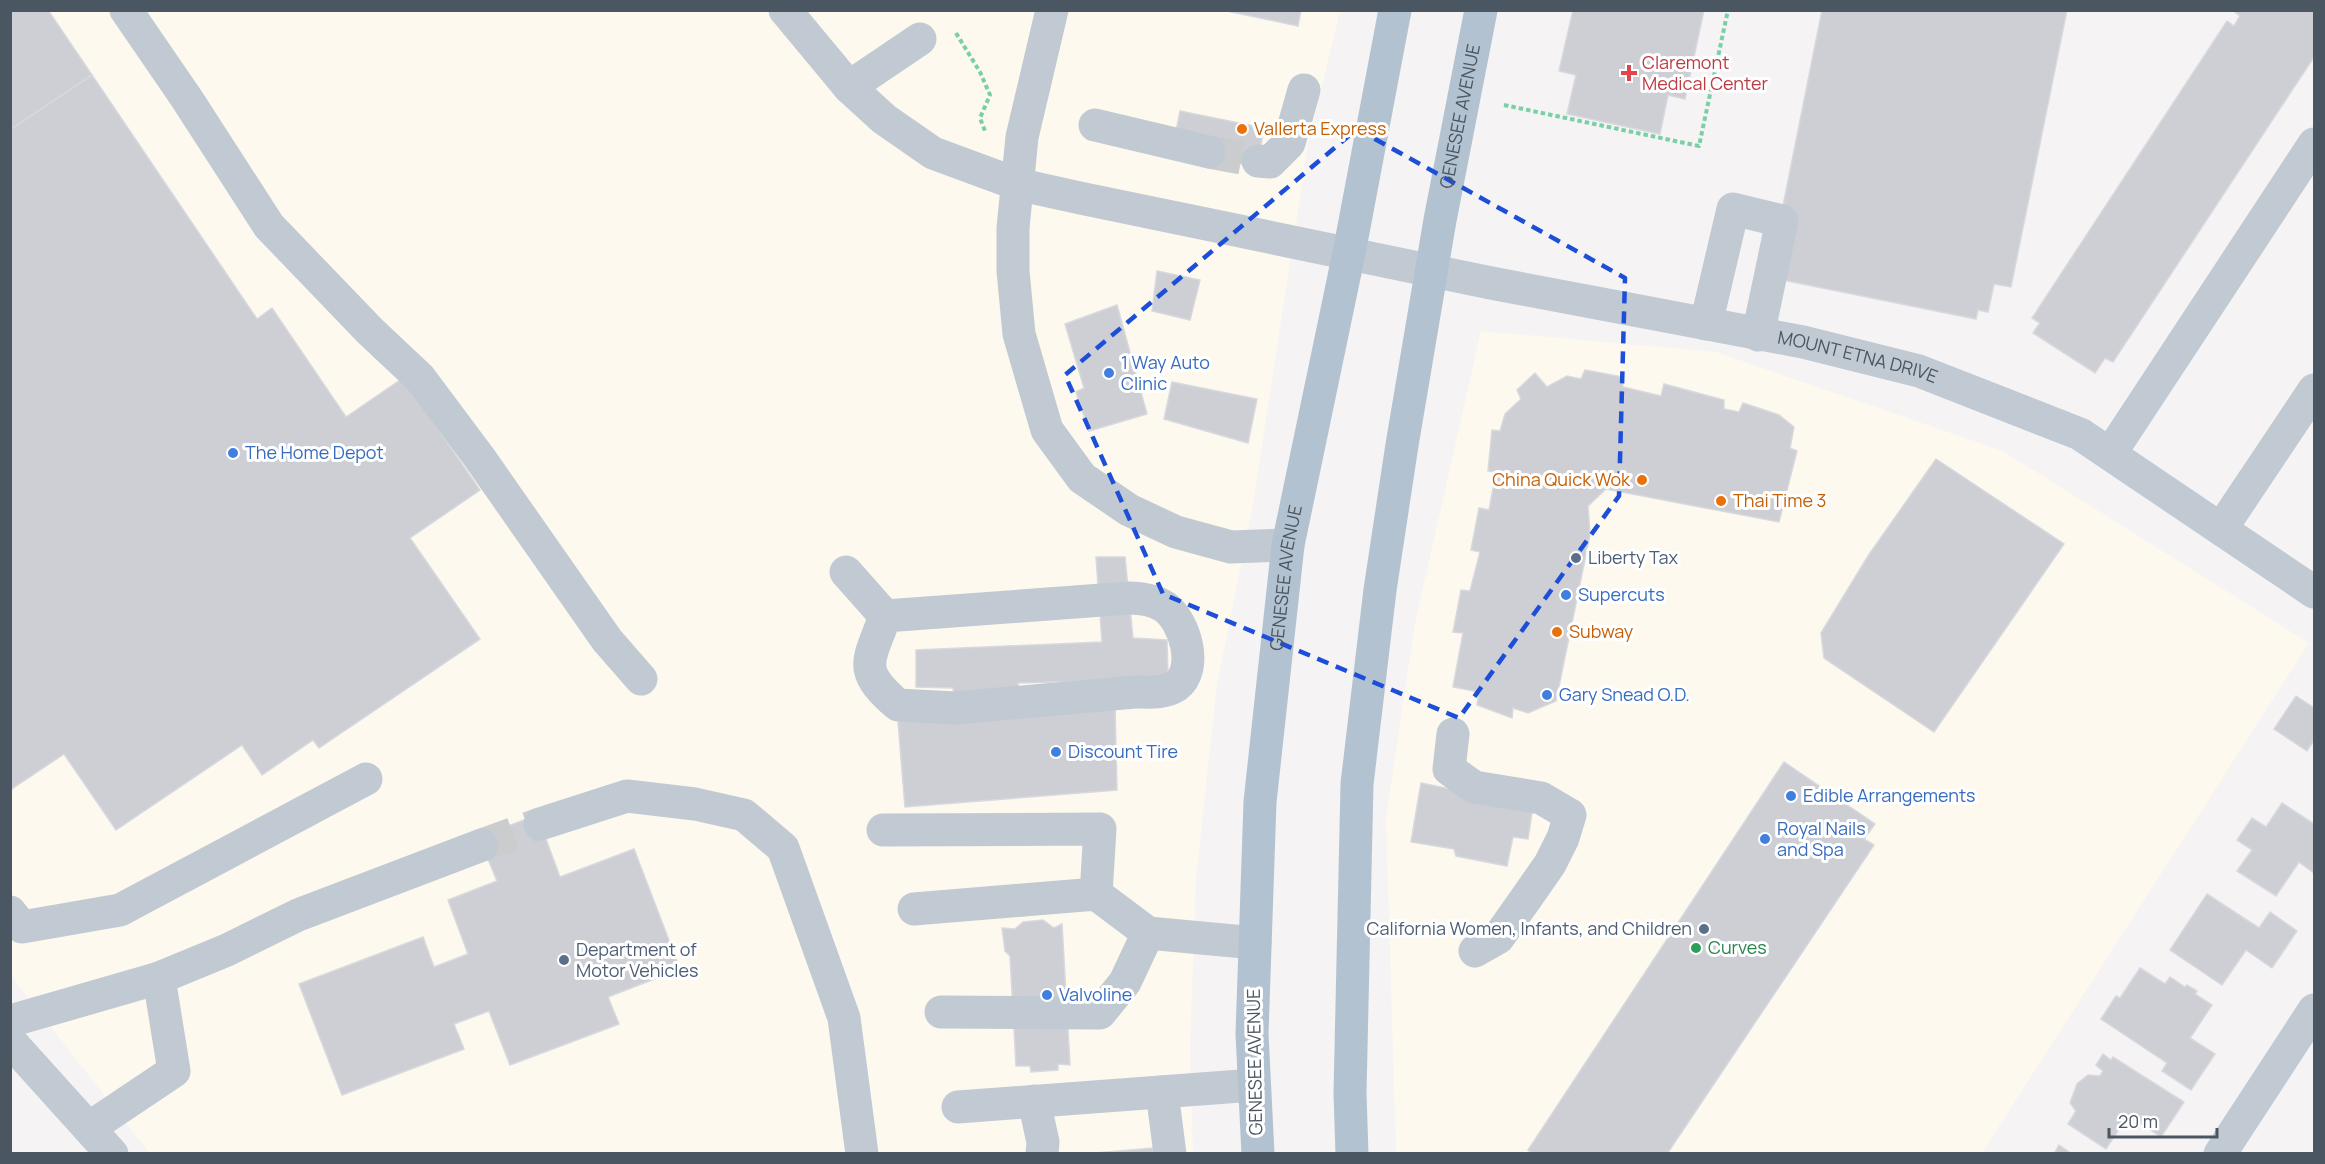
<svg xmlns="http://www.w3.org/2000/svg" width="2325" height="1164" font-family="Manrope,sans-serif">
<rect width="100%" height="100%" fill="#f5f3f3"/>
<g fill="#fdf9ef">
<path d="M11 11H1340L1308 145 1252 511 1217 684 1196 879 1190 1051 1193 1153H151L147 1150 11 976Z"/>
<path d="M1481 331 1716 352 2003 451 2309 643 1982 1153 1396 1154 1386 818 1415 623Z"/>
</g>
<g fill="#cdcfd5" stroke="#d7d9de" stroke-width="1.5">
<path d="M10 10H48L92 75 10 130Z"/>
<path d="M1222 10H1301L1298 26Z"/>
<path d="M1573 10H1704L1685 99 1668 95 1660 134 1567 114 1576 75 1559 71Z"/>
<path d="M1822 10H2067L2011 287 1994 284 1988 312 1978 310 1976 319 1778 279 1781 216Z"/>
<path d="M2236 10H2314V57L2113 362 2105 358 2095 373 2033 333 2040 323 2032 318 2227 21 2234 26 2240 16 2235 12Z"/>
<path d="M92 75 257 319 272 308 346 417 403 378 480 490 410 538 480 639 319 748 313 740 262 775 242 745 116 830 64 754 10 790V130Z"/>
<path d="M1180 111 1264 128 1257 167 1207 157 1176 132Z"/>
<path d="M1157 271 1200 280 1190 320 1152 311Z"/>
<path d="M1117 305 1147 414 1089 431 1076 392 1084 388 1065 324Z"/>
<path d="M1585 370 1622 377 1623 387 1661 396 1664 384 1724 400V409L1739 412 1743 403 1779 415 1794 427 1790 448 1797 451 1779 522 1606 489 1588 506 1590 535 1556 701 1528 713 1513 708 1512 718 1477 705 1479 692 1453 687 1463 633 1453 632 1461 590 1470 591 1480 552 1471 550 1479 508 1489 510 1496 472 1488 471 1492 430 1500 431 1505 414 1521 399 1517 390 1535 373 1547 387 1567 376 1581 379Z"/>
<path d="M1172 382 1257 399 1248 443 1164 419Z"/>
<path d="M1936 459 2064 544 1934 732 1824 658 1821 633 1868 556Z"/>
<path d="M1096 557H1125L1133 638 1167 640 1168 679 1018 683 1022 715 1115 707 1117 790 905 807 898 722 955 708 953 688 916 687V650L1102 642Z"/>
<path d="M2296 696 2314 708V740L2307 751 2274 729Z"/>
<path d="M1784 762 1875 824 1864 839 1874 845 1667 1154H1533L1528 1150Z"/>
<path d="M1421 783 1533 806 1528 839 1513 837 1507 866 1456 856 1454 849 1411 842Z"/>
<path d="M2282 803 2314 824V873L2299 862 2276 896 2237 871 2252 850 2237 840 2252 818 2266 827Z"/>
<path d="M537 815 560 877 634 849 680 969 608 997 619 1024 510 1065 489 1011 454 1024 464 1049 342 1095 299 984 423 937 434 967 468 954 448 900 497 881 479 837Z"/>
<path d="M2207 894 2259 928 2270 912 2297 931 2272 968 2246 950 2222 985 2170 950Z"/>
<path d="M1043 920 1054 928 1062 924 1070 1065 1058 1064V1070L1031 1072 1030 1066H1016L1010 956 1005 951 1002 928 1015 929 1023 922Z"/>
<path d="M2140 968 2165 984 2170 977 2185 987 2187 985 2197 991 2195 994 2212 1005 2190 1038 2215 1054 2191 1090 2162 1071 2167 1063 2101 1019 2116 996 2120 998Z"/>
<path d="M2103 1054 2111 1060 2113 1057 2184 1102 2161 1137 2131 1117 2123 1129 2120 1128 2106 1149 2068 1124 2076 1111 2070 1103 2077 1084 2088 1075 2100 1076 2103 1071 2096 1065Z"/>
<path d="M2059 1145 2072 1154H2054Z"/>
<path d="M1153 1148V1154L1095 1153Z"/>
</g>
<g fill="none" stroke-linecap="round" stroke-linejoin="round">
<g stroke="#caccce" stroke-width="33" stroke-dasharray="33 16" stroke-linecap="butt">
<path d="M1209 152 1258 161"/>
<path d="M482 845 540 824"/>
</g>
<g stroke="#7ad0a6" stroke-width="4" stroke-dasharray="4.5 3" stroke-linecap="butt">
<path d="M956 33 980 72 990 95 980 118 985 131"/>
<path d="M1504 105 1699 146 1728 10"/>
</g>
<g stroke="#c1cad2" stroke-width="33">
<path d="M126 10 187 99 269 226 370 331 420 378 479 457 607 640 641 679"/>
<path id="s1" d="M785 10 849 87 884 119 933 153 1017 184 1080 198 1491 283 1803 342 1919 371 2080 434 2314 592"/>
<path d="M1052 10 1022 137 1013 228V271L1019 334 1047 430 1082 478 1129 510 1176 532 1231 547 1288 545"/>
<path d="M849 87 920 39"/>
<path d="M1095 125 1209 152"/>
<path d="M1258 161 1270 162 1289 143 1304 90"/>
<path d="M1706 324 1733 209 1782 221 1758 335"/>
<path d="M2110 454 2314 144"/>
<path d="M2221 529 2314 390"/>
<path d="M846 572 885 616 1129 598C1142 598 1154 600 1165 607 1185 622 1199 669 1176 686 1163 694 1149 692 1135 692L955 708 898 705C856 669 869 662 885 616"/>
<path d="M1453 734 1449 769 1474 787 1541 798 1570 815 1563 838 1550 864 1527 897 1498 938 1475 951"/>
<path d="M540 824 627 796 695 804 744 815 783 848 844 1018 862 1154"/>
<path d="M883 830 1100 829 1096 894"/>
<path d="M914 909 1096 894 1148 933 1255 943"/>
<path d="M10 912 22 927 120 910 366 779"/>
<path d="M941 1012 1100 1013 1125 982 1148 933"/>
<path d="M10 1021 159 978"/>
<path d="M10 1041 112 1154"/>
<path d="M1162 1092 1170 1154"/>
<path d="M1034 1101 1043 1142 1042 1154"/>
<path d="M958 1107 1254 1085"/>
<path d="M89 1128 174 1071 159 978 227 950 298 915 482 845"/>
<path d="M2220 1154 2314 1010"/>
</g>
<g stroke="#b3c2d1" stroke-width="33">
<path id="s2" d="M1258 1154 1252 1034 1260 802 1288 545 1349 253 1395 10"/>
<path id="s3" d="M1352 1154 1350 1093 1357 784 1380 590 1402 445 1440 220 1481 10"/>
</g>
</g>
<path fill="none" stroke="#1d4ed8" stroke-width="4.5" stroke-dasharray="12 8" stroke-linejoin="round" d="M1357 129 1625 278 1619 496 1459 718 1163 594 1065 375Z"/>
<path fill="#e0444e" stroke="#fff" stroke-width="2" d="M1626 64h6v6h6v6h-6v6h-6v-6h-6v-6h6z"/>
<g fill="#e8710a" stroke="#fff" stroke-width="2">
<circle cx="1242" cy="129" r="6"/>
<circle cx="1642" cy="480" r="6"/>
<circle cx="1721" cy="501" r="6"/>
<circle cx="1557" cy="632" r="6"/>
</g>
<g fill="#3f7fe0" stroke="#fff" stroke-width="2">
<circle cx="1109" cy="373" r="6"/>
<circle cx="233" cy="453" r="6"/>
<circle cx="1566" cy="595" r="6"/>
<circle cx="1547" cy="695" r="6"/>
<circle cx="1056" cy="752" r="6"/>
<circle cx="1791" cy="796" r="6"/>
<circle cx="1765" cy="839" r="6"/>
<circle cx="1047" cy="995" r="6"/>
</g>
<g fill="#5c6f8a" stroke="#fff" stroke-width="2">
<circle cx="1576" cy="558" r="6"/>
<circle cx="1704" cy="929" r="6"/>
<circle cx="564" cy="960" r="6"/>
</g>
<circle fill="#2e9e5b" stroke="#fff" stroke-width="2" cx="1696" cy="948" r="6"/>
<g text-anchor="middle" stroke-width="6" stroke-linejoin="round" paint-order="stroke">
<g font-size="18" fill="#be3a42" stroke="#fff" text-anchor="start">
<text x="1642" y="69">Claremont<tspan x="1642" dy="21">Medical Center</tspan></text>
</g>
<g font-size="18" fill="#4a5661" stroke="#fff">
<text dy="6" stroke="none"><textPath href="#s3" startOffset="1046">GENESEE AVENUE</textPath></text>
<text dy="6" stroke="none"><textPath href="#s1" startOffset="1155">MOUNT ETNA DRIVE</textPath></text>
<text dy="6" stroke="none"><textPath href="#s2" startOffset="578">GENESEE AVENUE</textPath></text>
<text transform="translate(1255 1062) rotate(-91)" y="6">GENESEE AVENUE</text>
</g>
<g font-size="18" fill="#c56008" stroke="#fff" text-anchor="start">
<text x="1254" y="135">Vallerta Express</text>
<text x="1630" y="486" text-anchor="end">China Quick Wok</text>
<text x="1733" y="507">Thai Time 3</text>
<text x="1569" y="638">Subway</text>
</g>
<g font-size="18" fill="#366cbe" stroke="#fff" text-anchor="start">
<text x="1121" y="369">1 Way Auto<tspan x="1121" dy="21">Clinic</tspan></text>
<text x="245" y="459">The Home Depot</text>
<text x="1578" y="601">Supercuts</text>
<text x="1559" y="701">Gary Snead O.D.</text>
<text x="1068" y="758">Discount Tire</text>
<text x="1803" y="802">Edible Arrangements</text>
<text x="1777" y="835">Royal Nails<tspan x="1777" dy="21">and Spa</tspan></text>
<text x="1059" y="1001">Valvoline</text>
</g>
<g font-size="18" fill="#4e5e75" stroke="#fff" text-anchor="start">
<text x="1588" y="564">Liberty Tax</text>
<text x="1692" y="935" text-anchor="end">California Women, Infants, and Children</text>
<text x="576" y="956">Department of<tspan x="576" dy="21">Motor Vehicles</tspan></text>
</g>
<g font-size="18" fill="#27864d" stroke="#fff" text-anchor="start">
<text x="1708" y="954">Curves</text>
</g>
</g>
<rect width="2325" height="1164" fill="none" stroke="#4a5661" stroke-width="24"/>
<path d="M2109 1128v9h108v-9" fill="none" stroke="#4a5661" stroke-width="3"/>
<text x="2118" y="1128" font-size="18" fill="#4a5661" stroke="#ffffff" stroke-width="4.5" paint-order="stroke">20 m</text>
</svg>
